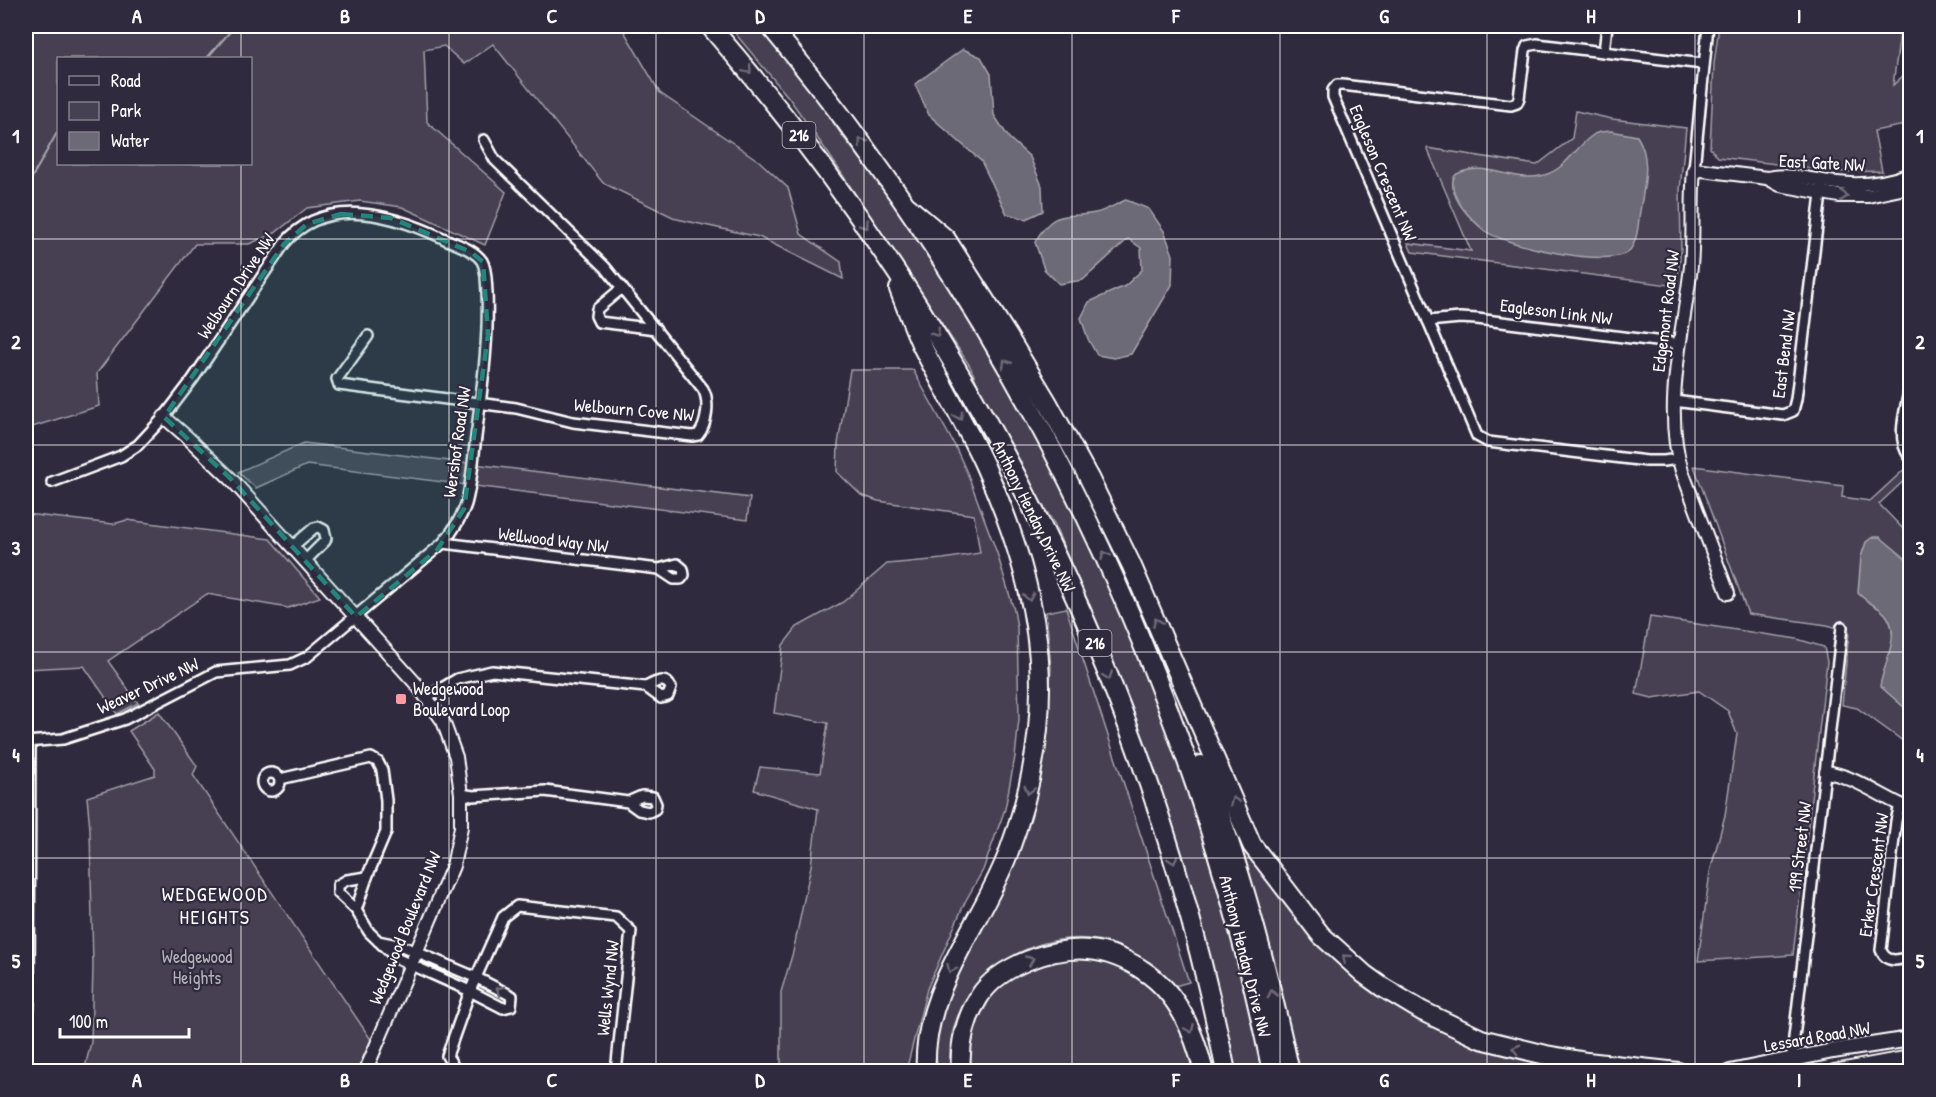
<svg xmlns="http://www.w3.org/2000/svg" width="1936" height="1097" font-family="'Patrick Hand',sans-serif">
<rect width="100%" height="100%" fill="#2f2a3d"/>
<filter id="ink" filterUnits="userSpaceOnUse"><feTurbulence type="fractalNoise" baseFrequency=".0167" numOctaves="2"/><feDisplacementMap in="SourceGraphic" scale="12" xChannelSelector="R" yChannelSelector="G"/><feConvolveMatrix kernelMatrix="1 2 1 2 8 2 1 2 1" color-interpolation-filters="sRGB"/></filter>
<g filter="url(#ink)">
<g fill="#464152" stroke="#a2a0a8" stroke-width="1.5" fill-rule="evenodd">
<path d="M26 26H621L660 93 759 161 788 188 801 234 841 262 843 279 759 237 677 219 603 183 493 44 464 64 444 46 424 50 427 122 506 192 485 245 402 207 360 201 307 208 275 233 249 244H195L97 373 99 406 26 429ZM58 58H250V164H58Z"/>
<path d="M729 26H760L763 28 819 101 843 137 898 205 937 264 1030 422 1118 598 1171 734 1220 885 1265 1071H1234L1159 792 1055 525 998 432 970 366 828 153 789 98Z"/>
<path d="M1719 26H1901L1893 85 1904 75 1910 124 1874 131 1882 171 1845 172 1718 157 1710 148 1714 64Z"/>
<path d="M1576 111 1612 119 1686 128 1680 190 1681 249 1677 286 1412 252 1408 243 1471 251 1427 148 1537 165 1572 138Z"/>
<path d="M850 370H913L955 446 968 475 997 553 1014 610 1017 627 1019 719 1015 757 1005 809 983 870 965 902 927 989 908 1063 909 1071H781V992L793 952 811 866 818 809 754 790 760 767 820 773 828 723 774 713 783 645 797 627 843 602 887 564 943 559 980 553 974 515 878 501 861 495 837 472 838 444Z"/>
<path d="M304 443 750 498 747 520 307 465 256 488 238 472Z"/>
<path d="M1694 466 1843 486 1842 497 1870 501 1907 467 1910 472V475L1879 504 1910 536V746L1857 708 1842 705 1849 631 1827 625 1748 614Z"/>
<path d="M26 514 113 524 127 520 270 539 320 597 288 608 207 594 108 661 138 703 117 714 84 666 26 669Z"/>
<path d="M1066 608 1189 982 1175 986C1152 966 1127 944 1096 940 1021 928 939 992 951 1071L937 1072 936 1051 938 1020 1041 759 1049 702 1051 668 1046 612Z"/>
<path d="M1650 617 1797 639 1824 647 1827 662 1793 955 1698 961 1710 872 1725 815 1737 734 1728 711 1699 691 1652 698 1636 694Z"/>
<path d="M159 712 197 766 193 775 372 1041 356 1071 84 1072 91 1042 93 966 90 829 87 797 155 775V769L129 731Z"/>
<path d="M1233 825 1291 912 1309 934 1334 960 1390 1001 1612 1071H1297L1232 829Z"/>
<path d="M1091 956 1145 976 1174 1010 1199 1072H968C972 1034 979 996 1014 974 1021 971 1028 965 1035 963 1052 959 1073 959 1091 956Z"/>
</g>
<g fill="#6d6a77" stroke="#a7a6ad" stroke-width="1.5">
<path d="M963 49 981 57 991 74 994 115 1009 138 1030 157 1042 186 1043 211 1026 219 1007 214 981 161 929 115 915 84Z"/>
<path d="M1611 131 1637 136C1652 159 1644 186 1640 211 1638 224 1638 240 1630 250 1614 270 1504 245 1485 231 1473 221 1456 204 1453 188 1452 181 1453 175 1459 173 1485 161 1514 182 1540 176 1565 172 1575 147 1593 135 1598 131 1605 132 1611 131Z"/>
<path d="M1126 200 1149 209 1164 231 1173 255 1172 285 1131 354 1114 358 1097 355 1088 339 1081 318 1089 302 1125 286 1142 270 1141 248 1128 239 1083 280 1059 284 1044 269 1035 242C1054 208 1064 219 1095 213 1105 211 1116 204 1126 200Z"/>
<path d="M1873 537H1880L1910 562V709L1905 708 1880 686C1884 662 1905 629 1881 610 1873 604 1865 601 1858 593L1861 557 1866 542Z"/>
</g>
<g fill="none" stroke-linecap="round" stroke-linejoin="round">
<g stroke="#a7a6ad" stroke-width="2">
<path d="M207 58 235 26"/>
<path d="M26 188 58 131"/>
</g>
<defs>
<g id="minor">
<path d="M1604 52 1607 26"/>
<path d="M1694 169 1708 26"/>
<path d="M622 288 597 309 596 316 599 322 656 329"/>
<path d="M1428 321 1460 318 1477 319 1680 344"/>
<path d="M368 336 337 379 339 385 516 408 573 422 692 436 698 435C707 425 710 401 703 389L605 267 495 160 484 140"/>
<path d="M1910 387C1906 408 1895 440 1910 457"/>
<path d="M1674 401 1783 415 1793 411 1796 399 1822 186"/>
<path d="M1678 459 1664 461H1647L1488 442 1477 436 1333 97V90L1337 85H1342L1511 105 1517 103 1519 98 1525 51 1527 46 1537 44 1703 64"/>
<path d="M443 543 659 569 674 579H681L684 575 683 569 677 564 659 569"/>
<path d="M293 546 314 528 318 527 324 530 326 538 325 541 306 560"/>
<path d="M427 697 457 679 492 671 646 687 661 698 668 696 671 688C666 676 655 682 646 687"/>
<path d="M26 742 63 739 125 719 216 672 290 665 307 657 443 543C453 531 461 519 466 504 472 483 473 459 476 437 482 388 489 341 487 292 486 282 487 270 482 261 474 249 455 244 443 238 394 215 324 194 284 244L193 379 164 417 138 445 121 456 52 482"/>
<circle cx="271" cy="782" r="9"/>
<path d="M280 779 371 758 378 762 382 770 386 800V832L367 877 356 910"/>
<path d="M461 794 473 796 545 791 628 802 639 810 649 812 655 809 656 804 653 797 642 796 628 802"/>
<path d="M1900 805 1896 821 1881 950C1886 964 1899 960 1910 957"/>
<path d="M367 877 347 880 338 885V893L356 910 369 932 396 958 470 991 503 1008 511 1006 512 996 477 978 402 946 378 941"/>
<path d="M26 1033 29 1003 30 742"/>
<path d="M457 1072 447 1056 470 991 503 917 517 906 616 917 631 931 616 1072"/>
<path d="M1790 1072 1842 627"/>
</g>
<g id="tertiary">
<path d="M1767 178C1790 173 1814 180 1837 183 1862 186 1887 183 1910 174"/>
<path d="M164 417 187 437 231 479 418 686 443 721 456 757 461 794V827L453 866 365 1072"/>
<path d="M1728 593 1682 471C1662 408 1684 330 1691 266 1694 234 1691 201 1694 169L1767 178 1780 185 1839 196H1868L1910 187"/>
<path d="M1826 772C1855 776 1883 798 1910 809"/>
</g>
<g id="secondary">
<path d="M1730 1072 1833 1051 1910 1039"/>
<path d="M1834 1072 1910 1058"/>
</g>
<g id="motorway">
<path d="M710 26C967 323 1151 685 1226 1072"/>
<path d="M770 26C1021 327 1195 687 1272 1072"/>
<path d="M908 207 946 239 1007 335 1049 405 1089 478 1131 564 1252 845 1321 935 1364 974 1382 987 1422 1011 1481 1039 1546 1055 1587 1062 1678 1072"/>
<path d="M899 289C906 307 913 326 921 344 941 384 965 423 984 464 1045 599 1061 713 1008 854 981 925 921 991 926 1072"/>
<path d="M1201 765C1241 864 1267 968 1290 1072"/>
<path d="M961 1072C959 1046 965 1019 979 997 999 965 1053 947 1089 950 1107 951 1130 961 1144 971 1179 994 1194 1033 1204 1072"/>
</g>
</defs>
<use href="#minor" stroke="#fff" stroke-width="14"/>
<use href="#tertiary" stroke="#fff" stroke-width="16"/>
<use href="#secondary" stroke="#fff" stroke-width="18"/>
<use href="#motorway" stroke="#fff" stroke-width="22"/>
<use href="#minor" stroke="#2f2a3d" stroke-width="9"/>
<use href="#tertiary" stroke="#2f2a3d" stroke-width="12"/>
<use href="#secondary" stroke="#2f2a3d" stroke-width="14"/>
<use href="#motorway" stroke="#2f2a3d" stroke-width="18"/>
</g>
<defs><path id="oneway-chevron" d="M-2-3.5L2.5 0L-2 3.5" fill="none" stroke-width="1.6" stroke-linecap="round" stroke-linejoin="round" transform="scale(1.5)"/></defs>
<g stroke="#6d6a77">
<use href="#oneway-chevron" transform="translate(748 70) rotate(49)"/>
<use href="#oneway-chevron" transform="translate(862 142) rotate(-127)"/>
<use href="#oneway-chevron" transform="translate(1844 196) rotate(5)"/>
<use href="#oneway-chevron" transform="translate(865 225) rotate(55)"/>
<use href="#oneway-chevron" transform="translate(936 333) rotate(58)"/>
<use href="#oneway-chevron" transform="translate(1006 363) rotate(-121)"/>
<use href="#oneway-chevron" transform="translate(959 416) rotate(63)"/>
<use href="#oneway-chevron" transform="translate(1105 555) rotate(-115)"/>
<use href="#oneway-chevron" transform="translate(1029 597) rotate(79)"/>
<use href="#oneway-chevron" transform="translate(1157 622) rotate(-114)"/>
<use href="#oneway-chevron" transform="translate(1108 676) rotate(69)"/>
<use href="#oneway-chevron" transform="translate(1029 790) rotate(104)"/>
<use href="#oneway-chevron" transform="translate(1234 801) rotate(-113)"/>
<use href="#oneway-chevron" transform="translate(1173 860) rotate(73)"/>
<use href="#oneway-chevron" transform="translate(1346 958) rotate(-138)"/>
<use href="#oneway-chevron" transform="translate(1030 960) rotate(-23)"/>
<use href="#oneway-chevron" transform="translate(951 969) rotate(115)"/>
<use href="#oneway-chevron" transform="translate(500 990) rotate(-152)"/>
<use href="#oneway-chevron" transform="translate(1272 994) rotate(-105)"/>
<use href="#oneway-chevron" transform="translate(1190 1029) rotate(67)"/>
<use href="#oneway-chevron" transform="translate(1516 1049) rotate(-166)"/>
</g>
</g>
<path fill="#27847c" fill-opacity="0.2" stroke="#27847c" stroke-width="4.5" stroke-dasharray="12 8" stroke-linejoin="round" d="M341 214 391 218 471 252 483 262 488 335 464 509 437 550 356 617 231 479 164 417 284 244 307 224Z"/>
<path fill="none" stroke="#fff" stroke-width="1.5" stroke-opacity="0.55" d="M241 26V58M449 26V1072M656 26V1072M864 26V1072M1072 26V1072M1280 26V1072M1487 26V1072M1695 26V1072M241 164V1072M26 239H1910M26 445H1910M26 652H1910M26 858H1910"/>
<rect fill="#ff9aa2" stroke="#2f2a3d" stroke-width="2" x="395" y="693" width="12" height="12" rx="3"/>
<g text-anchor="middle" stroke-width="4.5" stroke-linejoin="round" paint-order="stroke">
<g fill="#2f2a3d" stroke="#c1bfc5" stroke-width="1.5">
<rect x="782.5" y="122" width="33" height="26" rx="4.5"/>
<rect x="1078.5" y="630" width="33" height="26" rx="4.5"/>
</g>
<g font-size="16" font-weight="bold" fill="#fff">
<text x="799" y="141">216</text>
<text x="1095" y="649">216</text>
</g>
<g font-size="18" fill="#fff" stroke="#2f2a3d">
<text transform="translate(1822 163) rotate(3)" y="6">East Gate NW</text>
<text transform="translate(1383 173) rotate(67)" y="6">Eagleson Crescent NW</text>
<text transform="translate(236 286) rotate(-56)" y="6">Welbourn Drive NW</text>
<text transform="translate(1666 311) rotate(-83)" y="6">Edgemont Road NW</text>
<text transform="translate(1556 312) rotate(7)" y="6">Eagleson Link NW</text>
<text transform="translate(1784 354) rotate(-83)" y="6">East Bend NW</text>
<text transform="translate(634 410) rotate(5)" y="6">Welbourn Cove NW</text>
<text transform="translate(457 442) rotate(-82)" y="6">Wershof Road NW</text>
<text transform="translate(1034 516) rotate(64)" y="6">Anthony Henday Drive NW</text>
<text transform="translate(553 540) rotate(7)" y="6">Wellwood Way NW</text>
<text transform="translate(148 686) rotate(-25)" y="6">Weaver Drive NW</text>
<text transform="translate(1800 847) rotate(-83)" y="6">199 Street NW</text>
<text transform="translate(1874 875) rotate(-82)" y="6">Erker Crescent NW</text>
<text transform="translate(405 928) rotate(-68)" y="6">Wedgewood Boulevard NW</text>
<text transform="translate(1245 956) rotate(76)" y="6">Anthony Henday Drive NW</text>
<text transform="translate(608 988) rotate(-84)" y="6">Wells Wynd NW</text>
<text transform="translate(1817 1037) rotate(-10)" y="6">Lessard Road NW</text>
</g>
<g font-size="18" fill="#fff" stroke="#2f2a3d" text-anchor="start">
<text x="413" y="695">Wedgewood<tspan x="413" dy="21">Boulevard Loop</tspan></text>
</g>
<g font-size="18" fill="#b5b3ba" stroke="#2f2a3d">
<text x="197" y="963">Wedgewood<tspan x="197" dy="21">Heights</tspan></text>
</g>
<g font-size="20" letter-spacing="1.5" fill="#fff" stroke="#2f2a3d">
<text x="215" y="901">WEDGEWOOD<tspan x="215" dy="23">HEIGHTS</tspan></text>
</g>
</g>
<rect width="1936" height="1097" fill="none" stroke="#2f2a3d" stroke-width="66"/>
<rect x="57" y="57" width="195" height="108" fill="#2f2a3d" stroke="#827f8b" stroke-width="1.5"/>
<rect x="69" y="76" width="30" height="9" fill="#2f2a3d" stroke="#827f8b" stroke-width="1.5"/>
<text x="111" y="87" font-size="18" fill="#ffffff">Road</text>
<rect x="69" y="102" width="30" height="18" fill="#464152" stroke="#827f8b" stroke-width="1.5"/>
<text x="111" y="117" font-size="18" fill="#ffffff">Park</text>
<rect x="69" y="132" width="30" height="18" fill="#6d6a77" stroke="#827f8b" stroke-width="1.5"/>
<text x="111" y="147" font-size="18" fill="#ffffff">Water</text>
<path d="M60 1028v9h129v-9" fill="none" stroke="#ffffff" stroke-width="3"/>
<text x="69" y="1028" font-size="18" fill="#ffffff" stroke="#2f2a3d" stroke-width="4.5" paint-order="stroke">100 m</text>
<rect x="33" y="33" width="1870" height="1031" fill="none" stroke="#fff" stroke-width="2"/>
<g font-size="20" text-anchor="middle" font-weight="bold" fill="#fff">
<text x="137" y="23">A</text>
<text x="345" y="23">B</text>
<text x="552" y="23">C</text>
<text x="760" y="23">D</text>
<text x="968" y="23">E</text>
<text x="1176" y="23">F</text>
<text x="1384" y="23">G</text>
<text x="1591" y="23">H</text>
<text x="1799" y="23">I</text>
<text x="16" y="143">1</text>
<text x="1920" y="143">1</text>
<text x="16" y="349">2</text>
<text x="1920" y="349">2</text>
<text x="16" y="555">3</text>
<text x="1920" y="555">3</text>
<text x="16" y="762">4</text>
<text x="1920" y="762">4</text>
<text x="16" y="968">5</text>
<text x="1920" y="968">5</text>
<text x="137" y="1087">A</text>
<text x="345" y="1087">B</text>
<text x="552" y="1087">C</text>
<text x="760" y="1087">D</text>
<text x="968" y="1087">E</text>
<text x="1176" y="1087">F</text>
<text x="1384" y="1087">G</text>
<text x="1591" y="1087">H</text>
<text x="1799" y="1087">I</text>
</g>
</svg>
